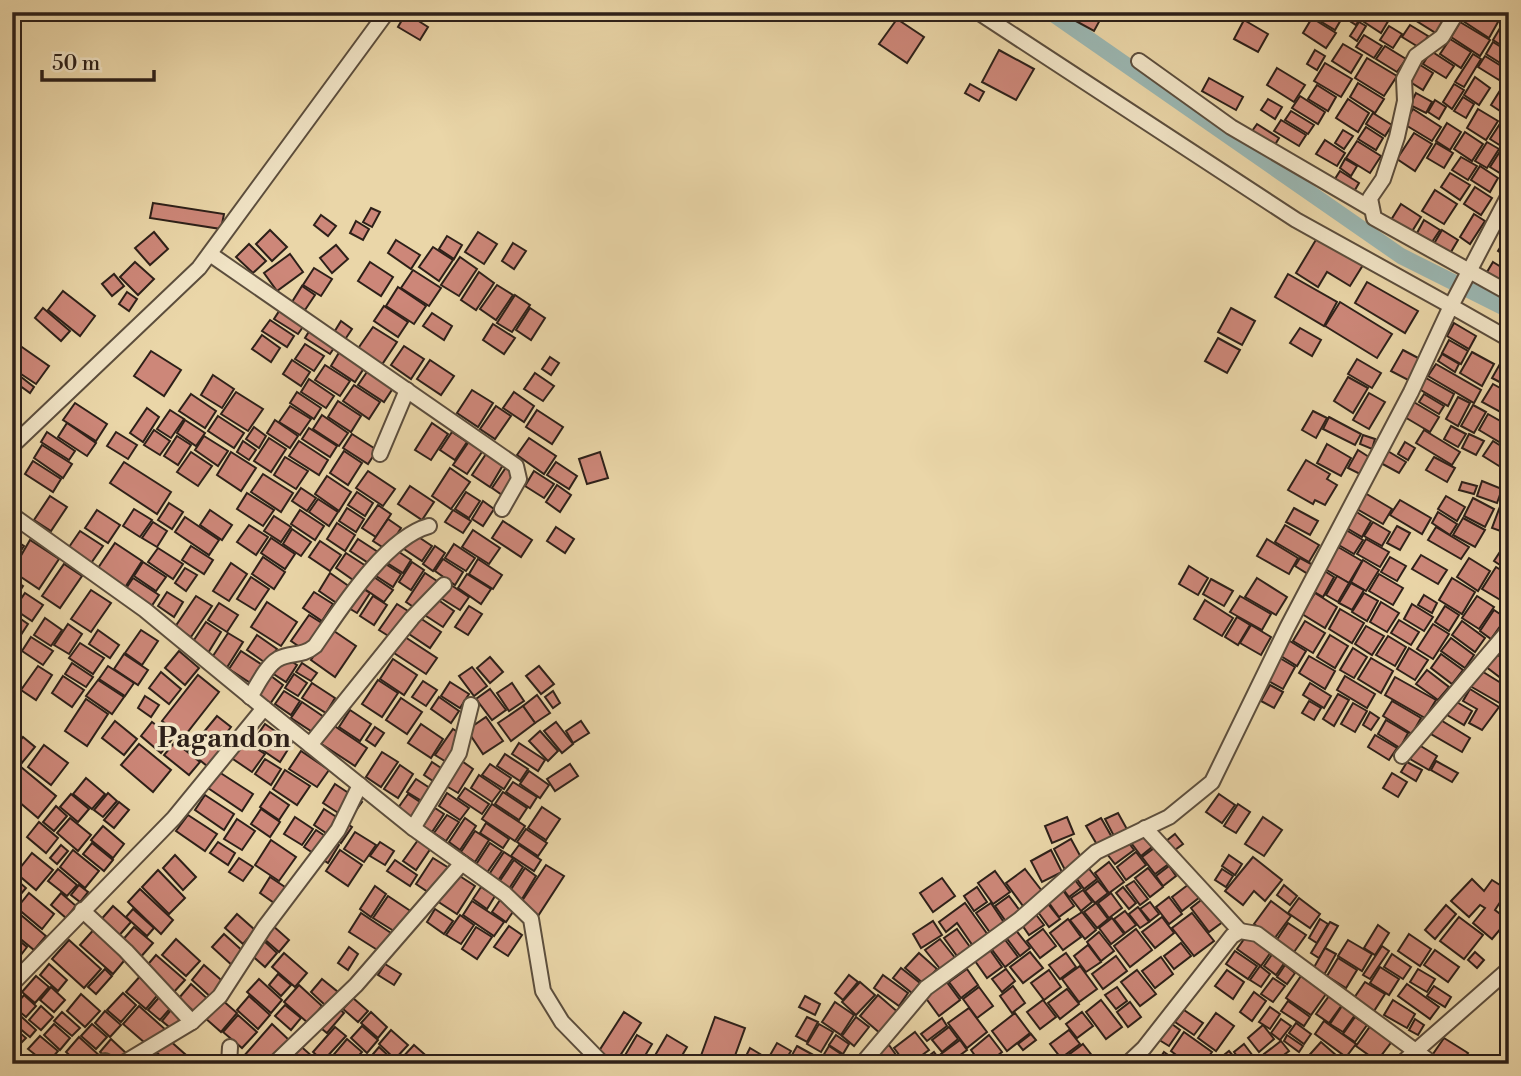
<svg xmlns="http://www.w3.org/2000/svg" width="1521" height="1076" font-family="'Libre Bodoni',serif">
<rect width="100%" height="100%" fill="#ead6a8"/>
<filter id="stains"><feTurbulence type="fractalNoise" baseFrequency=".00286" numOctaves="4"/><feColorMatrix values="0 0 0 0 .2 0 0 0 0 .09 0 0 0 0 .02 0 0 0 .5 -.17"/></filter>
<radialGradient id="worn" r=".72"><stop offset=".6" stop-color="#630" stop-opacity="0"/><stop offset="1" stop-color="#630" stop-opacity=".3"/></radialGradient>
<g fill="none" stroke-linecap="round" stroke-linejoin="round">
<path stroke="#9bb7b2" stroke-width="16" d="M1050 12 1401 256 1509 310"/>
</g>
<g fill="#cd8779" stroke="#2d2019" stroke-width="2">
<path d="M1078 12H1086L1100 20 1094 31 1074 20Z"/>
<path d="M1318 12H1333L1342 18 1335 30 1315 18Z"/>
<path d="M1348 12H1364L1356 25 1345 18Z"/>
<path d="M1366 12H1381L1390 18 1381 33 1361 20Z"/>
<path d="M1414 12H1438L1449 19 1439 35 1410 17Z"/>
<path d="M1468 12H1484L1498 22 1489 38 1463 21Z"/>
<path d="M406 13 428 27 420 40 398 27Z"/>
<path d="M1312 18 1336 33 1326 48 1303 33Z"/>
<path d="M897 19 924 37 907 63 879 44Z"/>
<path d="M1244 20 1268 34 1258 52 1234 39Z"/>
<path d="M1359 22 1366 26 1357 41 1350 36Z"/>
<path d="M1460 22 1490 40 1480 56 1451 37Z"/>
<path d="M1503 23 1509 27V50L1493 40Z"/>
<path d="M1410 25 1428 36 1420 48 1402 37Z"/>
<path d="M1389 26 1402 34 1393 48 1380 40Z"/>
<path d="M1364 35 1382 46 1374 58 1356 47Z"/>
<path d="M1450 39 1471 52 1461 68 1440 54Z"/>
<path d="M1493 42 1509 52 1505 66 1486 54Z"/>
<path d="M1343 44 1362 55 1351 73 1332 61Z"/>
<path d="M1385 46 1406 59 1397 72 1376 59Z"/>
<path d="M999 50 1034 69 1016 100 982 82Z"/>
<path d="M1315 50 1325 56 1317 70 1307 64Z"/>
<path d="M1431 51 1454 66 1446 78 1423 64Z"/>
<path d="M1473 54 1481 59 1464 87 1455 82Z"/>
<path d="M1485 56 1506 69 1499 80 1478 67Z"/>
<path d="M1367 58 1397 76 1384 96 1355 78Z"/>
<path d="M1325 63 1352 79 1341 97 1314 81Z"/>
<path d="M1417 63 1433 73 1423 90 1407 80Z"/>
<path d="M1277 68 1305 85 1294 102 1267 85Z"/>
<path d="M1475 77 1490 88 1479 105 1464 95Z"/>
<path d="M1209 78 1243 97 1236 110 1202 91Z"/>
<path d="M1358 83 1384 99 1375 113 1350 97Z"/>
<path d="M970 84 984 92 979 101 965 93Z"/>
<path d="M1454 84 1464 90 1452 109 1443 102Z"/>
<path d="M1504 84 1509 86V117L1491 105Z"/>
<path d="M1317 85 1336 97 1328 111 1308 99Z"/>
<path d="M1416 93 1432 102 1426 113 1410 105Z"/>
<path d="M1300 96 1325 112 1318 124 1292 108Z"/>
<path d="M1463 97 1474 104 1466 118 1454 111Z"/>
<path d="M1268 99 1282 107 1275 119 1261 110Z"/>
<path d="M1348 99 1369 113 1358 132 1336 118Z"/>
<path d="M1435 100 1446 107 1439 119 1428 112Z"/>
<path d="M1413 109 1441 127 1432 141 1404 124Z"/>
<path d="M1478 109 1498 121 1486 140 1467 128Z"/>
<path d="M1291 111 1314 125 1308 134 1285 120Z"/>
<path d="M1373 113 1392 125 1385 136 1366 124Z"/>
<path d="M1505 116 1509 118V151L1490 139Z"/>
<path d="M1281 120 1306 135 1299 146 1274 131Z"/>
<path d="M1447 123 1461 132 1450 150 1436 141Z"/>
<path d="M1257 124 1279 138 1273 148 1250 134Z"/>
<path d="M1366 127 1383 138 1376 150 1358 139Z"/>
<path d="M1343 130 1353 136 1344 149 1335 143Z"/>
<path d="M1465 132 1483 144 1472 161 1454 149Z"/>
<path d="M1414 133 1432 144 1415 171 1397 159Z"/>
<path d="M1325 140 1345 153 1337 166 1316 154Z"/>
<path d="M1357 141 1381 156 1370 173 1346 158Z"/>
<path d="M1487 142 1499 149 1487 168 1475 161Z"/>
<path d="M1436 143 1453 153 1444 168 1427 158Z"/>
<path d="M1499 153 1509 160 1503 175 1490 167Z"/>
<path d="M1461 157 1477 166 1468 180 1452 170Z"/>
<path d="M1345 159 1357 166 1351 176 1340 168Z"/>
<path d="M1480 166 1498 178 1490 192 1471 180Z"/>
<path d="M1340 171 1359 183 1352 195 1333 182Z"/>
<path d="M1450 173 1470 185 1460 200 1441 187Z"/>
<path d="M1475 187 1492 198 1481 215 1464 204Z"/>
<path d="M1435 190 1457 204 1444 224 1422 211Z"/>
<path d="M153 203 224 214 221 229 150 218Z"/>
<path d="M1401 204 1421 217 1411 233 1391 220Z"/>
<path d="M371 208 380 212 372 227 363 222Z"/>
<path d="M1474 214 1485 221 1470 244 1460 237Z"/>
<path d="M321 215 336 226 328 236 314 225Z"/>
<path d="M1424 220 1440 230 1432 242 1417 233Z"/>
<path d="M356 221 369 229 363 240 350 233Z"/>
<path d="M270 230 287 247 272 261 256 244Z"/>
<path d="M1442 230 1458 240 1448 257 1432 247Z"/>
<path d="M154 232 168 249 150 265 135 248Z"/>
<path d="M478 232 497 244 484 264 465 252Z"/>
<path d="M447 236 462 245 454 259 439 249Z"/>
<path d="M1317 238 1363 265 1350 286 1327 272 1318 287 1296 273Z"/>
<path d="M1506 238 1509 240V258L1498 251Z"/>
<path d="M396 240 420 255 411 269 388 253Z"/>
<path d="M513 243 526 251 514 269 502 261Z"/>
<path d="M249 244 266 261 253 273 236 257Z"/>
<path d="M336 245 348 259 332 273 320 258Z"/>
<path d="M433 247 453 260 439 281 419 267Z"/>
<path d="M290 254 303 272 277 291 264 273Z"/>
<path d="M460 257 477 269 459 296 441 285Z"/>
<path d="M135 262 154 279 138 295 120 277Z"/>
<path d="M370 262 393 277 381 296 358 281Z"/>
<path d="M1493 262 1509 272 1504 283 1487 272Z"/>
<path d="M314 268 332 279 321 296 303 285Z"/>
<path d="M413 270 441 288 429 306 401 288Z"/>
<path d="M479 272 494 283 476 310 461 300Z"/>
<path d="M114 274 124 286 112 296 102 284Z"/>
<path d="M1288 274 1337 302 1324 326 1275 297Z"/>
<path d="M1367 282 1418 311 1405 333 1355 303Z"/>
<path d="M497 285 513 295 496 320 480 309Z"/>
<path d="M302 286 315 295 305 310 292 302Z"/>
<path d="M398 287 426 306 414 324 386 306Z"/>
<path d="M63 291 95 316 80 336 48 310Z"/>
<path d="M127 292 137 299 129 311 119 304Z"/>
<path d="M515 295 530 305 512 332 497 323Z"/>
<path d="M1340 302 1392 334 1377 358 1325 326Z"/>
<path d="M283 305 307 321 298 334 274 319Z"/>
<path d="M384 306 408 322 398 337 374 321Z"/>
<path d="M43 308 70 331 61 341 35 318Z"/>
<path d="M530 308 545 318 531 340 516 330Z"/>
<path d="M1231 308 1255 321 1242 345 1218 332Z"/>
<path d="M432 313 452 326 444 340 423 326Z"/>
<path d="M270 320 294 336 287 347 262 331Z"/>
<path d="M341 321 352 329 344 341 333 334Z"/>
<path d="M1454 323 1476 336 1469 349 1447 336Z"/>
<path d="M493 324 515 338 504 354 483 340Z"/>
<path d="M313 325 338 342 330 354 305 338Z"/>
<path d="M373 327 397 342 381 366 357 350Z"/>
<path d="M1300 328 1321 340 1312 356 1290 343Z"/>
<path d="M262 335 280 348 271 362 252 349Z"/>
<path d="M1218 338 1240 350 1227 373 1205 361Z"/>
<path d="M1449 340 1468 351 1461 364 1442 353Z"/>
<path d="M305 344 324 356 314 371 295 359Z"/>
<path d="M19 345 49 366 36 384 12 368V354Z"/>
<path d="M343 346 368 362 355 382 331 366Z"/>
<path d="M404 346 424 359 411 379 391 365Z"/>
<path d="M1403 350 1422 360 1410 381 1391 371Z"/>
<path d="M151 351 181 370 164 396 134 376Z"/>
<path d="M1472 352 1494 364 1482 386 1460 373Z"/>
<path d="M1442 354 1459 364 1455 372 1438 361Z"/>
<path d="M1505 355 1509 357V387L1492 378Z"/>
<path d="M550 357 559 363 551 375 542 369Z"/>
<path d="M1357 359 1381 373 1372 388 1348 374Z"/>
<path d="M292 360 310 372 301 386 283 374Z"/>
<path d="M430 360 454 376 441 395 417 379Z"/>
<path d="M1436 364 1481 390 1474 403 1428 376Z"/>
<path d="M325 365 350 381 340 396 315 380Z"/>
<path d="M371 366 397 382 384 402 358 385Z"/>
<path d="M16 373 34 387 30 393 12 380Z"/>
<path d="M535 373 554 386 543 401 524 389Z"/>
<path d="M213 375 234 389 222 408 201 395Z"/>
<path d="M1348 377 1368 388 1353 413 1334 401Z"/>
<path d="M1426 378 1454 394 1448 406 1419 389Z"/>
<path d="M309 379 334 396 326 408 301 392Z"/>
<path d="M1493 384 1509 393V405L1504 414 1482 402Z"/>
<path d="M354 385 380 402 369 419 343 401Z"/>
<path d="M472 390 493 403 478 427 457 413Z"/>
<path d="M236 392 263 409 248 431 221 414Z"/>
<path d="M297 392 321 408 314 419 290 403Z"/>
<path d="M514 392 534 406 524 422 503 408Z"/>
<path d="M1369 393 1385 402 1369 429 1353 420Z"/>
<path d="M191 394 216 411 205 428 179 411Z"/>
<path d="M1424 394 1444 406 1439 414 1419 402Z"/>
<path d="M1458 397 1470 403 1458 426 1446 419Z"/>
<path d="M338 401 361 416 351 432 328 417Z"/>
<path d="M1412 401 1439 417 1430 432 1403 416Z"/>
<path d="M75 403 107 424 96 441 63 420Z"/>
<path d="M1473 405 1486 412 1474 433 1461 426Z"/>
<path d="M290 406 311 419 300 435 279 422Z"/>
<path d="M496 406 511 416 495 439 480 429Z"/>
<path d="M147 408 159 417 143 442 130 433Z"/>
<path d="M170 410 184 419 171 438 157 429Z"/>
<path d="M537 410 563 427 552 444 526 427Z"/>
<path d="M1313 411 1327 418 1316 438 1302 430Z"/>
<path d="M1488 414 1509 426 1501 443 1479 430Z"/>
<path d="M322 415 348 433 339 446 313 429Z"/>
<path d="M218 416 244 433 234 448 208 431Z"/>
<path d="M1329 417 1361 434 1355 445 1323 429Z"/>
<path d="M185 420 205 433 196 446 177 433Z"/>
<path d="M275 420 298 436 290 448 267 433Z"/>
<path d="M67 423 96 443 87 456 58 437Z"/>
<path d="M432 423 448 434 431 460 415 450Z"/>
<path d="M1451 426 1466 434 1458 447 1444 439Z"/>
<path d="M254 427 266 436 259 448 246 439Z"/>
<path d="M309 428 337 446 330 457 302 439Z"/>
<path d="M154 430 170 441 160 455 144 445Z"/>
<path d="M1424 430 1460 452 1452 465 1416 443Z"/>
<path d="M47 432 75 451 69 460 41 442Z"/>
<path d="M116 432 137 445 128 459 107 446Z"/>
<path d="M452 432 467 442 455 460 440 450Z"/>
<path d="M352 434 377 450 368 464 343 448Z"/>
<path d="M1469 434 1484 441 1476 455 1462 448Z"/>
<path d="M1363 435 1375 439 1372 449 1360 444Z"/>
<path d="M177 436 191 445 178 465 164 456Z"/>
<path d="M204 436 228 451 218 466 195 450Z"/>
<path d="M269 438 286 449 271 472 254 461Z"/>
<path d="M529 438 556 456 544 474 517 455Z"/>
<path d="M470 440 484 449 467 474 453 465Z"/>
<path d="M243 441 256 450 249 460 237 452Z"/>
<path d="M299 441 328 460 319 475 289 456Z"/>
<path d="M1493 441 1509 451 1499 466 1483 456Z"/>
<path d="M1405 442 1415 448 1408 460 1398 454Z"/>
<path d="M1327 444 1351 458 1341 476 1317 463Z"/>
<path d="M42 445 72 464 63 478 34 458Z"/>
<path d="M1358 450 1369 457 1360 474 1348 468Z"/>
<path d="M1386 450 1406 462 1399 473 1379 462Z"/>
<path d="M344 451 362 463 348 485 330 473Z"/>
<path d="M191 452 212 466 198 486 177 472Z"/>
<path d="M231 452 256 468 241 491 217 475Z"/>
<path d="M600 452 608 478 587 484 579 459Z"/>
<path d="M486 454 503 465 490 487 472 475Z"/>
<path d="M285 457 308 471 296 489 274 475Z"/>
<path d="M1434 457 1455 468 1447 482 1426 470Z"/>
<path d="M1306 460 1330 474 1327 479 1337 485 1325 505 1315 500 1313 504 1288 490Z"/>
<path d="M33 461 61 479 53 492 25 474Z"/>
<path d="M124 462 171 492 157 514 110 483Z"/>
<path d="M556 462 577 476 569 489 547 475Z"/>
<path d="M509 463 522 472 505 497 492 488Z"/>
<path d="M450 468 470 482 451 509 432 496Z"/>
<path d="M368 471 395 489 383 506 356 488Z"/>
<path d="M534 471 554 484 544 498 525 486Z"/>
<path d="M263 474 293 493 281 512 251 492Z"/>
<path d="M327 476 351 492 339 511 315 494Z"/>
<path d="M1482 481 1502 489 1497 503 1477 496Z"/>
<path d="M1462 482 1477 486 1474 494 1459 490Z"/>
<path d="M557 485 571 495 560 512 546 502Z"/>
<path d="M410 486 434 502 422 520 398 504Z"/>
<path d="M301 488 316 498 307 511 292 501Z"/>
<path d="M357 492 373 503 365 516 348 505Z"/>
<path d="M466 492 480 501 469 518 455 509Z"/>
<path d="M247 493 274 510 263 526 237 509Z"/>
<path d="M1365 493 1392 509 1383 524 1355 508Z"/>
<path d="M50 496 67 507 51 531 34 520Z"/>
<path d="M1446 496 1465 507 1457 521 1438 509Z"/>
<path d="M1473 498 1494 509 1485 527 1464 516Z"/>
<path d="M318 499 338 512 329 526 309 512Z"/>
<path d="M1400 500 1431 518 1422 534 1390 515Z"/>
<path d="M483 501 494 509 483 526 472 519Z"/>
<path d="M1502 501 1509 504V534L1492 528Z"/>
<path d="M169 503 183 512 172 529 158 520Z"/>
<path d="M378 505 391 514 376 537 362 528Z"/>
<path d="M347 508 364 519 356 532 339 521Z"/>
<path d="M1294 508 1318 521 1310 535 1286 522Z"/>
<path d="M134 509 152 520 140 537 123 526Z"/>
<path d="M97 510 120 525 108 543 85 528Z"/>
<path d="M210 510 232 525 222 540 200 525Z"/>
<path d="M300 510 324 526 315 540 291 524Z"/>
<path d="M453 510 471 521 463 533 445 522Z"/>
<path d="M1355 511 1371 521 1362 537 1345 527Z"/>
<path d="M1438 512 1457 524 1450 535 1432 523Z"/>
<path d="M274 516 291 527 281 542 264 531Z"/>
<path d="M185 517 219 540 209 555 175 532Z"/>
<path d="M1463 518 1485 530 1475 547 1453 535Z"/>
<path d="M388 519 401 528 387 550 373 541Z"/>
<path d="M503 521 532 540 521 557 492 538Z"/>
<path d="M153 522 167 531 157 547 142 538Z"/>
<path d="M1373 522 1390 532 1382 546 1364 536Z"/>
<path d="M337 523 355 535 345 551 327 539Z"/>
<path d="M249 525 268 537 256 555 237 542Z"/>
<path d="M1285 525 1319 545 1309 562 1275 542Z"/>
<path d="M1397 526 1410 533 1400 550 1387 543Z"/>
<path d="M556 527 574 539 565 553 547 541Z"/>
<path d="M1436 527 1469 547 1461 559 1428 540Z"/>
<path d="M292 529 311 542 301 556 283 544Z"/>
<path d="M473 530 500 548 489 564 462 547Z"/>
<path d="M1346 530 1363 540 1354 554 1337 544Z"/>
<path d="M80 531 103 546 89 566 67 550Z"/>
<path d="M411 532 432 546 422 561 401 547Z"/>
<path d="M12 538 24 546 12 564Z"/>
<path d="M271 538 295 554 285 569 261 553Z"/>
<path d="M358 539 378 552 370 564 350 551Z"/>
<path d="M1267 539 1298 558 1289 574 1257 556Z"/>
<path d="M1366 539 1389 552 1380 567 1357 554Z"/>
<path d="M30 540 59 559 39 589 12 571Z"/>
<path d="M320 541 341 555 330 571 309 557Z"/>
<path d="M1507 541 1509 542V571L1494 561Z"/>
<path d="M115 543 142 561 124 589 96 571Z"/>
<path d="M454 544 475 558 466 571 445 558Z"/>
<path d="M191 546 213 560 204 574 182 560Z"/>
<path d="M435 546 445 553 433 571 423 564Z"/>
<path d="M1338 547 1362 561 1349 583 1325 569Z"/>
<path d="M158 548 183 564 173 579 148 562Z"/>
<path d="M393 548 411 560 403 573 384 561Z"/>
<path d="M346 553 366 566 356 582 336 568Z"/>
<path d="M1421 555 1447 570 1438 584 1412 569Z"/>
<path d="M263 557 285 572 274 589 252 574Z"/>
<path d="M1390 557 1406 566 1397 581 1381 572Z"/>
<path d="M1300 558 1313 565 1308 574 1295 566Z"/>
<path d="M1469 558 1490 571 1478 591 1457 577Z"/>
<path d="M443 559 463 572 455 585 435 571Z"/>
<path d="M478 559 502 575 493 589 469 574Z"/>
<path d="M1363 560 1379 570 1366 591 1351 582Z"/>
<path d="M381 561 401 574 393 587 373 574Z"/>
<path d="M143 562 166 577 156 591 134 576Z"/>
<path d="M412 562 424 570 411 590 399 582Z"/>
<path d="M231 563 247 574 229 601 213 591Z"/>
<path d="M64 564 82 576 60 608 42 596Z"/>
<path d="M1189 566 1208 578 1198 595 1179 584Z"/>
<path d="M1496 567 1509 575V605L1482 589Z"/>
<path d="M185 568 197 575 186 591 175 583Z"/>
<path d="M1323 570 1334 577 1323 597 1311 590Z"/>
<path d="M330 573 350 587 338 604 319 591Z"/>
<path d="M368 573 393 590 384 602 360 586Z"/>
<path d="M425 573 440 583 421 612 406 602Z"/>
<path d="M467 574 491 589 481 604 458 588Z"/>
<path d="M1379 574 1403 588 1393 605 1369 591Z"/>
<path d="M1337 576 1349 583 1338 602 1326 595Z"/>
<path d="M251 577 269 589 255 610 237 599Z"/>
<path d="M133 578 159 595 149 610 123 593Z"/>
<path d="M1257 578 1287 597 1276 615 1245 597Z"/>
<path d="M1452 578 1475 592 1462 614 1439 600Z"/>
<path d="M12 579 23 586 12 603Z"/>
<path d="M1211 579 1233 591 1224 606 1203 594Z"/>
<path d="M448 583 469 597 460 610 439 597Z"/>
<path d="M1351 583 1364 590 1352 610 1339 603Z"/>
<path d="M360 587 370 593 357 613 347 607Z"/>
<path d="M91 590 111 603 91 632 71 619Z"/>
<path d="M167 592 183 602 174 617 158 606Z"/>
<path d="M314 592 333 604 322 621 303 608Z"/>
<path d="M25 593 43 605 32 621 14 609Z"/>
<path d="M1315 593 1337 607 1325 628 1302 614Z"/>
<path d="M1364 593 1378 601 1367 621 1352 612Z"/>
<path d="M1424 595 1437 603 1432 613 1418 605Z"/>
<path d="M196 596 212 606 191 637 175 627Z"/>
<path d="M373 596 387 605 374 625 360 616Z"/>
<path d="M1240 596 1271 614 1262 630 1230 612Z"/>
<path d="M1477 596 1494 607 1479 629 1462 618Z"/>
<path d="M434 597 454 611 443 627 423 614Z"/>
<path d="M1205 600 1233 618 1222 636 1194 619Z"/>
<path d="M267 602 297 622 281 646 251 627Z"/>
<path d="M1381 602 1399 613 1387 632 1370 622Z"/>
<path d="M219 603 238 615 227 632 208 620Z"/>
<path d="M397 604 408 611 390 637 379 630Z"/>
<path d="M1412 604 1433 617 1424 631 1404 619Z"/>
<path d="M469 606 482 614 468 635 455 627Z"/>
<path d="M1445 606 1459 615 1449 631 1435 622Z"/>
<path d="M1340 609 1364 623 1352 643 1329 629Z"/>
<path d="M1494 610 1506 618 1491 639 1480 631Z"/>
<path d="M12 613 28 624 15 644 12 642Z"/>
<path d="M309 615 325 625 307 652 291 641Z"/>
<path d="M417 616 441 632 430 648 406 632Z"/>
<path d="M1237 617 1250 625 1238 645 1225 637Z"/>
<path d="M45 618 62 630 51 646 34 635Z"/>
<path d="M1399 620 1419 632 1411 645 1391 633Z"/>
<path d="M1305 621 1325 633 1313 653 1293 641Z"/>
<path d="M1462 621 1485 638 1475 652 1452 635Z"/>
<path d="M206 622 221 632 208 653 192 643Z"/>
<path d="M68 624 82 634 69 654 54 645Z"/>
<path d="M1433 624 1449 634 1433 659 1417 649Z"/>
<path d="M1251 625 1271 637 1261 655 1240 643Z"/>
<path d="M1366 626 1384 636 1372 655 1355 644Z"/>
<path d="M331 629 356 646 335 677 311 660Z"/>
<path d="M98 630 119 645 110 658 89 644Z"/>
<path d="M141 630 158 641 142 665 125 653Z"/>
<path d="M228 633 243 642 226 669 211 659Z"/>
<path d="M257 635 277 649 267 664 247 650Z"/>
<path d="M1330 635 1348 646 1335 668 1317 657Z"/>
<path d="M1388 636 1406 647 1395 666 1376 655Z"/>
<path d="M31 637 53 651 43 665 22 651Z"/>
<path d="M405 637 437 658 426 674 394 653Z"/>
<path d="M1285 638 1306 651 1297 666 1276 653Z"/>
<path d="M1451 638 1474 655 1465 668 1441 651Z"/>
<path d="M80 643 104 658 93 674 69 658Z"/>
<path d="M1353 648 1367 657 1354 678 1340 670Z"/>
<path d="M1409 648 1428 660 1415 680 1397 669Z"/>
<path d="M179 651 199 668 185 685 165 668Z"/>
<path d="M241 651 267 668 255 686 229 669Z"/>
<path d="M1495 653 1509 663V669L1502 679 1485 666Z"/>
<path d="M124 654 148 670 138 685 114 669Z"/>
<path d="M1441 654 1463 670 1452 684 1431 668Z"/>
<path d="M283 656 297 665 286 682 272 673Z"/>
<path d="M1309 656 1335 671 1325 689 1299 673Z"/>
<path d="M490 657 503 672 490 683 477 668Z"/>
<path d="M1278 657 1295 667 1283 689 1265 679Z"/>
<path d="M1371 658 1393 671 1381 693 1358 679Z"/>
<path d="M393 659 417 675 404 695 380 679Z"/>
<path d="M72 663 93 677 86 687 65 674Z"/>
<path d="M302 663 317 673 311 681 296 672Z"/>
<path d="M38 666 52 675 36 700 21 690Z"/>
<path d="M108 666 134 683 125 696 99 679Z"/>
<path d="M539 666 554 684 541 694 526 676Z"/>
<path d="M472 667 487 686 474 696 459 676Z"/>
<path d="M1427 670 1449 687 1438 700 1416 684Z"/>
<path d="M1480 670 1509 688V695L1503 705 1470 686Z"/>
<path d="M161 672 181 689 169 704 149 688Z"/>
<path d="M294 674 307 683 298 696 285 688Z"/>
<path d="M198 675 219 692 183 738 162 721Z"/>
<path d="M63 676 84 690 72 707 52 693Z"/>
<path d="M271 676 283 685 270 704 258 696Z"/>
<path d="M1345 676 1375 694 1367 708 1337 690Z"/>
<path d="M1395 677 1436 700 1425 718 1385 695Z"/>
<path d="M98 680 124 697 112 714 86 696Z"/>
<path d="M378 680 398 693 382 717 362 704Z"/>
<path d="M423 681 437 690 426 706 412 697Z"/>
<path d="M450 682 469 694 460 708 441 696Z"/>
<path d="M312 683 335 698 326 713 302 698Z"/>
<path d="M512 683 524 701 509 711 497 693Z"/>
<path d="M1310 683 1331 696 1324 708 1303 695Z"/>
<path d="M1270 685 1283 692 1274 708 1261 701Z"/>
<path d="M490 689 506 710 492 720 476 699Z"/>
<path d="M1470 689 1499 707 1482 730 1469 723 1477 709 1463 701Z"/>
<path d="M284 691 300 701 291 715 275 704Z"/>
<path d="M553 691 560 703 553 708 545 697Z"/>
<path d="M1338 694 1349 700 1334 726 1323 719Z"/>
<path d="M537 695 550 713 535 723 523 706Z"/>
<path d="M145 696 159 705 151 717 138 708Z"/>
<path d="M439 697 459 711 451 723 431 709Z"/>
<path d="M401 698 422 712 407 734 386 720Z"/>
<path d="M86 699 108 714 87 746 65 731Z"/>
<path d="M1309 701 1321 708 1314 720 1302 713Z"/>
<path d="M1392 701 1421 718 1412 734 1383 716Z"/>
<path d="M1455 701 1472 711 1464 725 1447 715Z"/>
<path d="M302 702 324 717 314 733 291 718Z"/>
<path d="M1353 703 1367 711 1355 732 1341 724Z"/>
<path d="M523 706 535 723 511 741 498 723Z"/>
<path d="M350 710 371 724 360 741 339 727Z"/>
<path d="M1370 712 1379 718 1371 730 1363 725Z"/>
<path d="M217 716 231 727 217 745 203 733Z"/>
<path d="M486 717 503 741 483 754 467 730Z"/>
<path d="M1439 719 1470 738 1462 752 1431 734Z"/>
<path d="M1386 720 1408 733 1400 748 1378 734Z"/>
<path d="M115 721 137 739 124 755 102 738Z"/>
<path d="M581 721 589 733 573 743 566 731Z"/>
<path d="M152 722 173 738 161 753 141 736Z"/>
<path d="M556 722 573 744 562 753 544 731Z"/>
<path d="M265 724 292 743 280 762 252 743Z"/>
<path d="M421 724 443 739 431 758 408 743Z"/>
<path d="M333 725 367 748 355 766 320 743Z"/>
<path d="M375 727 384 733 375 746 366 740Z"/>
<path d="M453 729 465 737 448 763 435 755Z"/>
<path d="M540 731 558 751 548 761 529 741Z"/>
<path d="M197 733 220 751 207 766 185 748Z"/>
<path d="M1375 735 1397 748 1389 760 1368 747Z"/>
<path d="M23 737 35 747 21 764 12 757V751Z"/>
<path d="M242 739 265 754 252 772 230 757Z"/>
<path d="M175 742 200 762 189 775 164 755Z"/>
<path d="M519 743 545 760 538 771 512 754Z"/>
<path d="M139 744 171 770 153 792 121 765Z"/>
<path d="M44 745 68 763 51 785 28 767Z"/>
<path d="M1419 745 1437 756 1429 770 1410 759Z"/>
<path d="M301 751 329 770 317 787 289 769Z"/>
<path d="M382 752 398 762 381 787 366 777Z"/>
<path d="M505 754 528 769 520 781 497 766Z"/>
<path d="M265 759 281 769 271 785 255 774Z"/>
<path d="M459 759 473 769 458 793 443 784Z"/>
<path d="M1436 761 1458 773 1452 782 1431 770Z"/>
<path d="M432 762 444 770 436 783 424 775Z"/>
<path d="M1407 762 1422 770 1416 781 1401 772Z"/>
<path d="M490 764 511 778 504 789 482 775Z"/>
<path d="M570 764 578 776 555 791 547 779Z"/>
<path d="M400 765 413 774 398 798 384 789Z"/>
<path d="M21 767 56 796 38 818 12 796V778Z"/>
<path d="M285 770 310 786 297 805 273 789Z"/>
<path d="M529 771 549 785 540 798 520 784Z"/>
<path d="M219 772 253 794 242 811 208 788Z"/>
<path d="M1392 773 1407 782 1398 797 1383 788Z"/>
<path d="M479 775 501 790 492 802 471 788Z"/>
<path d="M86 778 105 794 92 809 73 794Z"/>
<path d="M416 779 433 790 425 803 407 792Z"/>
<path d="M513 782 537 797 530 808 506 792Z"/>
<path d="M335 784 362 802 349 820 323 803Z"/>
<path d="M465 788 489 804 482 814 458 798Z"/>
<path d="M270 792 289 805 279 820 260 807Z"/>
<path d="M503 792 527 808 519 820 495 804Z"/>
<path d="M108 793 117 801 103 817 94 810Z"/>
<path d="M447 793 469 808 460 820 439 806Z"/>
<path d="M71 794 89 809 78 822 60 807Z"/>
<path d="M408 794 429 808 420 823 398 808Z"/>
<path d="M1219 794 1235 805 1222 823 1206 812Z"/>
<path d="M205 795 234 814 224 830 195 810Z"/>
<path d="M119 802 129 810 114 828 104 820Z"/>
<path d="M492 804 525 826 515 841 482 819Z"/>
<path d="M1238 804 1250 812 1236 833 1224 826Z"/>
<path d="M56 806 67 816 54 831 43 822Z"/>
<path d="M542 807 560 819 546 840 528 828Z"/>
<path d="M435 808 444 814 432 832 423 826Z"/>
<path d="M261 809 280 822 270 837 251 824Z"/>
<path d="M324 809 352 827 341 843 314 825Z"/>
<path d="M1118 813 1128 831 1115 838 1105 819Z"/>
<path d="M188 815 217 834 205 851 176 831Z"/>
<path d="M447 815 459 822 446 841 434 833Z"/>
<path d="M295 817 313 829 302 845 284 834Z"/>
<path d="M1067 817 1074 834 1052 843 1045 826Z"/>
<path d="M1263 817 1282 830 1264 856 1245 844Z"/>
<path d="M70 818 91 835 78 851 57 833Z"/>
<path d="M465 818 476 826 460 850 449 842Z"/>
<path d="M1101 818 1113 839 1099 848 1086 826Z"/>
<path d="M237 819 255 831 242 850 224 839Z"/>
<path d="M39 822 58 838 46 853 27 837Z"/>
<path d="M486 823 509 839 503 848 480 833Z"/>
<path d="M103 826 124 844 113 858 91 840Z"/>
<path d="M526 829 547 843 538 856 517 842Z"/>
<path d="M316 830 339 845 328 863 304 847Z"/>
<path d="M475 831 489 840 475 862 461 852Z"/>
<path d="M355 832 376 845 364 862 344 849Z"/>
<path d="M1140 832 1152 847 1141 856 1129 840Z"/>
<path d="M1175 834 1183 844 1168 855 1161 845Z"/>
<path d="M1071 839 1083 861 1065 870 1054 849Z"/>
<path d="M1126 839 1134 850 1115 864 1107 854Z"/>
<path d="M271 840 296 857 279 881 255 865Z"/>
<path d="M418 840 431 848 416 870 403 861Z"/>
<path d="M218 842 235 853 228 865 210 853Z"/>
<path d="M380 842 394 851 385 865 370 856Z"/>
<path d="M92 843 113 860 104 871 83 854Z"/>
<path d="M490 843 502 851 486 874 475 866Z"/>
<path d="M61 845 68 851 57 864 50 858Z"/>
<path d="M519 845 541 860 534 871 511 856Z"/>
<path d="M1157 846 1170 863 1155 874 1142 857Z"/>
<path d="M73 850 99 871 85 888 60 867Z"/>
<path d="M340 850 362 865 348 886 326 871Z"/>
<path d="M1051 850 1062 872 1042 882 1031 861Z"/>
<path d="M504 852 513 858 497 882 488 876Z"/>
<path d="M1136 852 1146 865 1126 880 1117 867Z"/>
<path d="M32 853 53 870 36 890 16 873Z"/>
<path d="M175 855 196 877 183 890 163 868Z"/>
<path d="M1229 855 1242 864 1235 875 1222 866Z"/>
<path d="M1253 857 1282 880 1265 901 1254 891 1243 905 1225 891Z"/>
<path d="M239 858 253 867 243 881 229 872Z"/>
<path d="M433 858 449 868 431 894 416 884Z"/>
<path d="M395 860 417 875 410 886 387 871Z"/>
<path d="M514 860 523 867 507 892 497 885Z"/>
<path d="M1109 862 1124 882 1109 893 1095 873Z"/>
<path d="M546 865 564 876 538 916 520 904Z"/>
<path d="M1087 866 1097 879 1084 889 1074 875Z"/>
<path d="M1169 866 1176 876 1163 886 1156 876Z"/>
<path d="M525 868 536 876 522 899 510 891Z"/>
<path d="M1148 868 1163 887 1150 897 1135 878Z"/>
<path d="M58 869 77 885 67 896 48 881Z"/>
<path d="M1025 869 1042 891 1023 906 1006 883Z"/>
<path d="M1222 869 1233 876 1226 887 1215 880Z"/>
<path d="M158 870 185 898 169 914 142 887Z"/>
<path d="M452 871 475 886 457 914 434 899Z"/>
<path d="M995 871 1010 892 993 904 978 883Z"/>
<path d="M12 876 26 888 14 902 12 900Z"/>
<path d="M1072 876 1081 888 1069 897 1060 885Z"/>
<path d="M270 877 288 889 277 905 260 893Z"/>
<path d="M942 878 955 896 933 912 920 893Z"/>
<path d="M1472 879 1484 891 1492 880 1508 890 1495 910 1508 920 1492 939 1473 923 1485 908 1480 905 1469 917 1451 901Z"/>
<path d="M1098 881 1108 893 1095 903 1085 891Z"/>
<path d="M1134 881 1148 899 1140 905 1126 886Z"/>
<path d="M1189 884 1200 897 1182 911 1172 897Z"/>
<path d="M79 885 88 892 80 902 71 895Z"/>
<path d="M1284 885 1297 896 1290 905 1277 895Z"/>
<path d="M375 886 386 894 371 917 360 909Z"/>
<path d="M481 887 495 896 487 909 473 899Z"/>
<path d="M977 887 987 902 974 911 964 896Z"/>
<path d="M1123 887 1136 903 1129 909 1116 893Z"/>
<path d="M140 889 173 920 161 934 128 902Z"/>
<path d="M1062 889 1074 906 1059 917 1047 900Z"/>
<path d="M1083 890 1092 902 1081 911 1071 898Z"/>
<path d="M29 893 54 914 42 929 17 908Z"/>
<path d="M61 893 76 906 66 918 51 905Z"/>
<path d="M1111 893 1122 908 1109 918 1098 903Z"/>
<path d="M388 896 412 912 397 933 373 918Z"/>
<path d="M1009 896 1021 912 1007 923 995 906Z"/>
<path d="M1169 897 1182 914 1169 924 1156 907Z"/>
<path d="M1205 897 1224 921 1209 932 1191 908Z"/>
<path d="M1299 898 1320 914 1310 928 1288 913Z"/>
<path d="M500 900 515 909 506 922 492 912Z"/>
<path d="M472 901 504 922 494 936 463 915Z"/>
<path d="M1271 901 1291 916 1274 939 1254 924Z"/>
<path d="M1150 902 1159 914 1150 921 1140 909Z"/>
<path d="M965 903 988 935 973 946 957 923 946 932 939 922Z"/>
<path d="M991 903 1005 924 991 934 976 913Z"/>
<path d="M1096 903 1108 919 1097 928 1084 912Z"/>
<path d="M1048 904 1060 919 1049 927 1038 912Z"/>
<path d="M1446 905 1456 914 1435 939 1425 930Z"/>
<path d="M113 906 131 922 116 939 98 923Z"/>
<path d="M1138 907 1149 922 1140 928 1129 914Z"/>
<path d="M133 909 154 928 147 936 126 917Z"/>
<path d="M435 909 453 921 444 934 427 922Z"/>
<path d="M1125 911 1136 925 1125 933 1114 919Z"/>
<path d="M1034 912 1044 925 1029 935 1020 922Z"/>
<path d="M1082 912 1096 930 1085 939 1070 920Z"/>
<path d="M361 913 391 933 379 951 349 932Z"/>
<path d="M1192 913 1214 941 1194 956 1172 928Z"/>
<path d="M237 914 255 930 243 944 225 928Z"/>
<path d="M21 915 46 936 34 950 12 932V925Z"/>
<path d="M460 915 474 925 461 944 446 935Z"/>
<path d="M1162 917 1174 933 1155 948 1142 932Z"/>
<path d="M1459 917 1483 935 1464 959 1440 941Z"/>
<path d="M1112 918 1124 934 1111 944 1099 928Z"/>
<path d="M1068 919 1081 937 1063 950 1050 933Z"/>
<path d="M1320 919 1328 924 1317 943 1309 938Z"/>
<path d="M933 921 942 935 921 948 913 934Z"/>
<path d="M1330 922 1338 926 1319 958 1311 953Z"/>
<path d="M1288 923 1306 935 1294 952 1276 941Z"/>
<path d="M272 925 289 940 279 952 262 937Z"/>
<path d="M1378 925 1389 933 1375 955 1364 948Z"/>
<path d="M97 926 129 955 113 974 80 945Z"/>
<path d="M509 926 522 935 508 956 494 947Z"/>
<path d="M134 927 153 943 139 959 120 943Z"/>
<path d="M476 927 492 937 477 959 462 949Z"/>
<path d="M957 929 970 947 957 956 944 938Z"/>
<path d="M1015 929 1030 948 1020 956 1005 936Z"/>
<path d="M1043 929 1056 946 1040 958 1027 941Z"/>
<path d="M1136 929 1152 950 1130 967 1114 946Z"/>
<path d="M1099 932 1114 951 1101 961 1087 942Z"/>
<path d="M224 934 246 954 234 967 212 947Z"/>
<path d="M1409 934 1431 949 1420 966 1398 951Z"/>
<path d="M12 935 27 947 17 960 12 956Z"/>
<path d="M1247 935 1271 952 1261 966 1237 949Z"/>
<path d="M1003 937 1018 957 1005 967 990 947Z"/>
<path d="M176 939 200 961 186 976 162 955Z"/>
<path d="M262 939 277 953 265 967 249 953Z"/>
<path d="M940 939 956 959 941 970 925 950Z"/>
<path d="M69 940 101 969 84 988 52 959Z"/>
<path d="M1348 940 1372 954 1362 971 1338 956Z"/>
<path d="M1181 943 1191 956 1174 969 1164 956Z"/>
<path d="M1088 945 1101 962 1086 972 1074 956Z"/>
<path d="M1382 946 1389 951 1370 979 1363 975Z"/>
<path d="M349 947 358 954 348 970 338 963Z"/>
<path d="M1325 948 1336 954 1324 975 1313 969Z"/>
<path d="M990 950 1002 967 987 978 975 961Z"/>
<path d="M1435 950 1459 967 1448 982 1424 965Z"/>
<path d="M1235 951 1257 966 1248 979 1226 964Z"/>
<path d="M1030 952 1043 968 1023 983 1010 967Z"/>
<path d="M1475 952 1484 960 1477 968 1468 960Z"/>
<path d="M284 953 307 973 295 987 272 967Z"/>
<path d="M919 953 937 969 924 984 905 968Z"/>
<path d="M1066 953 1076 967 1060 979 1049 965Z"/>
<path d="M1273 953 1285 962 1276 975 1264 966Z"/>
<path d="M1392 954 1411 967 1403 979 1384 967Z"/>
<path d="M156 955 185 980 172 994 144 969Z"/>
<path d="M1116 956 1127 971 1103 989 1092 974Z"/>
<path d="M1161 957 1173 974 1155 988 1142 971Z"/>
<path d="M1338 958 1357 970 1346 988 1327 976Z"/>
<path d="M49 964 67 980 58 991 40 975Z"/>
<path d="M385 964 401 974 394 985 378 975Z"/>
<path d="M204 965 227 985 214 1000 192 980Z"/>
<path d="M1285 965 1295 973 1287 984 1277 977Z"/>
<path d="M1080 966 1097 989 1079 1002 1062 979Z"/>
<path d="M1260 966 1270 974 1261 987 1250 980Z"/>
<path d="M1380 967 1399 979 1389 995 1370 983Z"/>
<path d="M901 968 920 983 912 993 893 978Z"/>
<path d="M105 969 112 976 96 994 88 987Z"/>
<path d="M967 969 978 985 961 998 949 982Z"/>
<path d="M1006 969 1015 981 1002 992 992 979Z"/>
<path d="M1418 969 1435 979 1427 992 1410 982Z"/>
<path d="M1049 970 1061 987 1044 1000 1031 983Z"/>
<path d="M1137 970 1156 994 1140 1006 1121 982Z"/>
<path d="M1227 970 1244 982 1233 999 1215 986Z"/>
<path d="M142 974 161 991 146 1009 126 992Z"/>
<path d="M278 974 291 985 281 996 269 985Z"/>
<path d="M849 975 858 982 843 1000 835 993Z"/>
<path d="M883 975 908 993 899 1006 874 988Z"/>
<path d="M36 976 49 987 35 1003 22 992Z"/>
<path d="M1301 976 1326 994 1311 1015 1286 998Z"/>
<path d="M1273 978 1285 986 1273 1002 1261 994Z"/>
<path d="M259 979 282 1000 271 1013 247 992Z"/>
<path d="M322 979 338 992 326 1006 311 992Z"/>
<path d="M946 981 960 1000 939 1016 925 997Z"/>
<path d="M860 982 875 995 856 1015 842 1002Z"/>
<path d="M1365 982 1385 994 1374 1011 1354 998Z"/>
<path d="M191 984 210 1001 198 1015 179 998Z"/>
<path d="M1407 984 1439 1007 1430 1019 1398 996Z"/>
<path d="M299 985 322 1006 308 1023 284 1002Z"/>
<path d="M1013 986 1025 1003 1012 1013 1000 996Z"/>
<path d="M1434 986 1451 997 1445 1007 1427 996Z"/>
<path d="M51 987 65 1000 54 1012 40 1000Z"/>
<path d="M979 987 993 1006 977 1018 963 999Z"/>
<path d="M1117 987 1127 1001 1116 1009 1105 995Z"/>
<path d="M1067 989 1079 1004 1060 1019 1048 1003Z"/>
<path d="M1254 992 1266 1001 1252 1021 1240 1012Z"/>
<path d="M123 993 136 1005 121 1022 107 1010Z"/>
<path d="M81 994 100 1011 85 1027 67 1011Z"/>
<path d="M162 994 174 1004 160 1020 148 1010Z"/>
<path d="M24 995 36 1006 26 1017 14 1007Z"/>
<path d="M878 995 899 1013 881 1034 860 1016Z"/>
<path d="M249 996 270 1015 258 1029 237 1010Z"/>
<path d="M805 996 820 1004 815 1015 799 1007Z"/>
<path d="M1329 996 1342 1005 1329 1023 1316 1014Z"/>
<path d="M353 998 368 1011 358 1022 343 1009Z"/>
<path d="M221 999 237 1013 221 1032 205 1018Z"/>
<path d="M1043 1000 1056 1017 1040 1029 1027 1012Z"/>
<path d="M1101 1000 1122 1027 1106 1039 1086 1012Z"/>
<path d="M1393 1000 1415 1014 1407 1028 1384 1015Z"/>
<path d="M1288 1001 1310 1017 1304 1026 1281 1011Z"/>
<path d="M835 1002 854 1015 841 1035 822 1022Z"/>
<path d="M1130 1002 1141 1017 1128 1027 1117 1012Z"/>
<path d="M175 1005 187 1016 174 1031 162 1021Z"/>
<path d="M285 1005 301 1018 291 1030 275 1016Z"/>
<path d="M335 1005 344 1013 327 1033 317 1025Z"/>
<path d="M41 1006 53 1017 41 1030 29 1020Z"/>
<path d="M139 1006 167 1031 152 1049 123 1024Z"/>
<path d="M1342 1006 1355 1015 1343 1032 1330 1024Z"/>
<path d="M1270 1007 1280 1014 1270 1029 1259 1022Z"/>
<path d="M969 1008 987 1032 967 1048 948 1023Z"/>
<path d="M13 1009 36 1030 30 1037 12 1022Z"/>
<path d="M1184 1010 1203 1023 1194 1035 1175 1022Z"/>
<path d="M105 1011 121 1025 110 1037 95 1023Z"/>
<path d="M62 1012 80 1028 72 1036 54 1021Z"/>
<path d="M371 1012 387 1027 378 1038 361 1023Z"/>
<path d="M624 1012 641 1023 616 1062 599 1051Z"/>
<path d="M1082 1012 1093 1026 1077 1038 1066 1024Z"/>
<path d="M1015 1013 1030 1033 1007 1051 992 1031Z"/>
<path d="M1216 1013 1234 1026 1216 1051 1198 1038Z"/>
<path d="M238 1015 257 1032 242 1048 223 1032Z"/>
<path d="M715 1017 745 1028 732 1064H698Z"/>
<path d="M807 1017 818 1022 807 1042 796 1036Z"/>
<path d="M856 1017 869 1027 854 1046 842 1036Z"/>
<path d="M1355 1017 1367 1025 1355 1042 1343 1034Z"/>
<path d="M942 1018 947 1026 927 1041 921 1034Z"/>
<path d="M1281 1019 1291 1026 1280 1040 1271 1033Z"/>
<path d="M1415 1019 1424 1025 1418 1035 1409 1030Z"/>
<path d="M1168 1021 1180 1030 1169 1046 1156 1038Z"/>
<path d="M1324 1021 1356 1044 1346 1057 1315 1034Z"/>
<path d="M1296 1023 1311 1034 1304 1044 1289 1033Z"/>
<path d="M54 1024 70 1038 60 1050 44 1035Z"/>
<path d="M92 1024 107 1037 96 1049 81 1036Z"/>
<path d="M272 1024 289 1040 268 1064H250L243 1057Z"/>
<path d="M819 1024 833 1032 821 1052 807 1044Z"/>
<path d="M1263 1025 1274 1039 1259 1052 1248 1038Z"/>
<path d="M1371 1025 1393 1040 1377 1061 1356 1046Z"/>
<path d="M12 1026 26 1038 12 1052Z"/>
<path d="M362 1026 378 1040 367 1053 351 1038Z"/>
<path d="M335 1027 346 1036 323 1061 313 1052Z"/>
<path d="M949 1027 958 1039 942 1052 932 1040Z"/>
<path d="M391 1030 408 1045 395 1059 379 1044Z"/>
<path d="M1069 1030 1080 1044 1061 1058 1050 1044Z"/>
<path d="M915 1032 929 1050 910 1064H906L894 1048Z"/>
<path d="M1184 1032 1212 1052 1203 1064H1188L1171 1051Z"/>
<path d="M1031 1034 1036 1040 1023 1050 1018 1044Z"/>
<path d="M637 1035 652 1044 640 1064 624 1057Z"/>
<path d="M667 1035 687 1047 677 1064H650Z"/>
<path d="M836 1035 849 1044 843 1054 829 1045Z"/>
<path d="M989 1035 1002 1052 987 1064H981L971 1050Z"/>
<path d="M1287 1035 1303 1046 1299 1052 1284 1041Z"/>
<path d="M40 1036 58 1051 47 1064 28 1049Z"/>
<path d="M79 1037 100 1056 93 1064H79L66 1052Z"/>
<path d="M1444 1038 1468 1053 1461 1064H1448L1433 1054Z"/>
<path d="M111 1039 127 1054 114 1064 100 1052Z"/>
<path d="M168 1039 186 1055 179 1064H170L156 1052Z"/>
<path d="M347 1039 362 1052 351 1064H335L330 1059Z"/>
<path d="M960 1040 967 1050 948 1064 941 1054Z"/>
<path d="M1281 1041 1289 1051 1272 1064 1264 1054Z"/>
<path d="M1321 1042 1345 1063V1064L1304 1061Z"/>
<path d="M297 1043 313 1057 307 1064 291 1050Z"/>
<path d="M777 1043 791 1051 783 1064H765Z"/>
<path d="M1083 1044 1097 1062 1067 1064 1063 1059Z"/>
<path d="M1244 1044 1253 1056 1243 1064 1234 1052Z"/>
<path d="M414 1045 431 1060 427 1064H404L400 1060Z"/>
<path d="M889 1045 901 1062 898 1064H886L877 1053Z"/>
<path d="M797 1046 817 1057 813 1064H787Z"/>
<path d="M829 1046 841 1054 836 1064 820 1061Z"/>
<path d="M379 1047 392 1059 388 1064H372L368 1060Z"/>
<path d="M750 1048 765 1057 761 1064H742Z"/>
<path d="M154 1051 168 1064H143Z"/>
<path d="M1229 1051 1240 1064H1223L1219 1059Z"/>
<path d="M934 1052 943 1064H918Z"/>
<path d="M1164 1052 1181 1064H1156Z"/>
</g>
<g fill="none" stroke-linecap="round" stroke-linejoin="round">
<defs>
<g id="minor">
<path d="M978 12 1296 220 1451 306 1509 195"/>
<path d="M1457 12 1442 37 1416 56 1404 79 1405 101 1397 137 1383 179 1370 198 1374 218 1509 293"/>
<path d="M1139 61 1231 127 1370 208"/>
<path d="M210 254 516 466 519 479 502 509"/>
<path d="M12 446 199 268 387 12"/>
<path d="M380 454 407 390"/>
<path d="M12 515 145 610 264 708 174 818 12 984"/>
<path d="M250 697C257 686 266 666 278 659 291 652 302 657 315 646 340 610 385 538 429 526"/>
<path d="M264 708 413 828 505 894 531 919 543 991 562 1022 603 1064"/>
<path d="M310 745 412 618 444 585"/>
<path d="M1402 756 1509 630"/>
<path d="M413 828 459 753 471 705"/>
<path d="M1145 828 1240 931"/>
<path d="M82 910 126 951 192 1022"/>
<path d="M98 1064 105 1061 109 1064"/>
<path d="M122 1064 192 1022 220 996 264 928 338 830 360 785"/>
<path d="M229 1064 230 1047"/>
<path d="M274 1064 356 985 462 863"/>
<path d="M862 1064 926 988 1019 920 1096 852 1169 817 1212 782 1287 628 1411 392 1451 306 1509 339"/>
<path d="M1127 1064 1144 1048 1232 936 1240 931 1257 934 1433 1064"/>
<path d="M1401 1064 1509 969"/>
</g>
</defs>
<use href="#minor" stroke="#5c4e3d" stroke-width="18"/>
<use href="#minor" stroke="#f1e4c6" stroke-width="14"/>
</g>
<g text-anchor="middle" stroke-width="7" stroke-linejoin="round" paint-order="stroke">
<g font-size="28" font-weight="bold" fill="#2d2019" stroke="#f1e4c6">
<text x="224" y="747">Pagandon</text>
</g>
</g>
<rect width="1521" height="1076" fill="none" stroke="#ead6a8" stroke-width="42"/>
<rect x="14" y="14" width="1493" height="1048" fill="none" stroke="#2d2019" stroke-width="3.5"/>
<rect x="21" y="21" width="1479" height="1034" fill="none" stroke="#2d2019" stroke-width="2"/>
<path d="M42 70v10h112v-10" fill="none" stroke="#2d2019" stroke-width="3.5"/>
<text x="52" y="70" font-size="21" fill="#2d2019" stroke="#f1e4c6" stroke-width="5" paint-order="stroke">50 m</text>
<rect width="100%" height="100%" filter="url(#stains)"/>
<rect width="100%" height="100%" fill="url(#worn)"/>
</svg>
